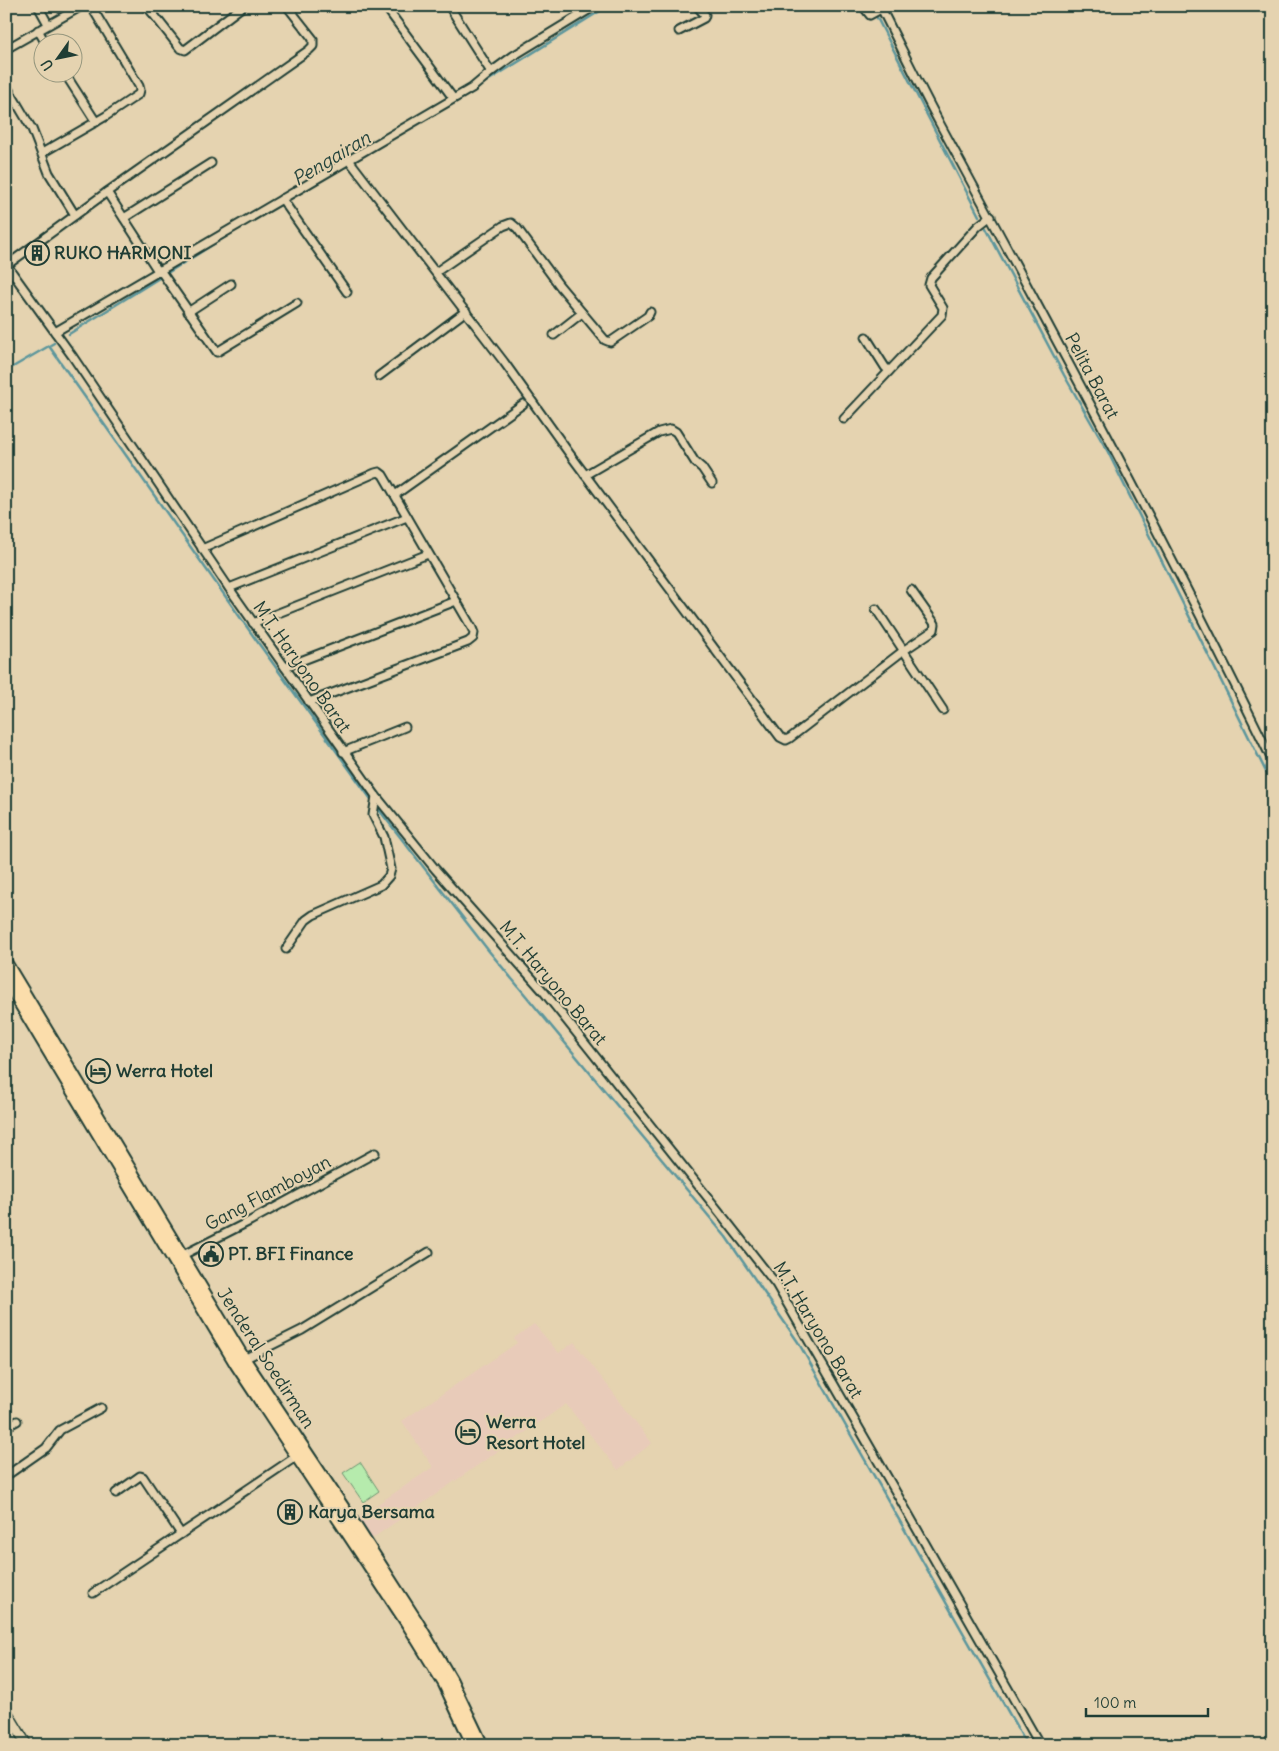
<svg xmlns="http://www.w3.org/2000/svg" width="1279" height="1751" font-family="Delius,sans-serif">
<rect width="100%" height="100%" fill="#e5d3b0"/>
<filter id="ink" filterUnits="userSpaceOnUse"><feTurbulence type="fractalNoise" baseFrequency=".02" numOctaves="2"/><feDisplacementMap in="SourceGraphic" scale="10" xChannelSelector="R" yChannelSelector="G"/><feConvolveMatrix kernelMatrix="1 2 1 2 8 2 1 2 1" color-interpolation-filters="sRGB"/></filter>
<g filter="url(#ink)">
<path fill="#e8cbb9" d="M534 1324 559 1353 574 1342 652 1443 618 1470 566 1404 370 1540 357 1518 433 1467 402 1421 517 1343 514 1338Z"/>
<path fill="#b6ebad" stroke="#6a9470" d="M360 1462 379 1491 363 1502 343 1473Z"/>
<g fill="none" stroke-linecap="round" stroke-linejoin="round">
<g stroke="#5c969c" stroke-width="2.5">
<path d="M871 6 979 216"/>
<path d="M481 85 608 6"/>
<path d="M986 228 1064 375 1108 452 1273 786"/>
<path d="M69 334 246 224"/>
<path d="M49 346 254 637 373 802"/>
<path d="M6 371 54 343"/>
<path d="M376 806 488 950 726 1237 798 1342 1027 1745"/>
<path d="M6 1728 16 1745"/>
</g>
<defs>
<g id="minor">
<path d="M38 6 48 24"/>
<path d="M147 6 180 48 185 50 243 6"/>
<path d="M385 6 453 98"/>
<path d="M449 6 491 72"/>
<path d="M863 6 870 15 881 9"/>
<path d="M880 6C900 45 919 85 940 124 1054 335 1168 546 1273 762"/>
<path d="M38 30 45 42"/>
<path d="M679 31 704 18 705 15 697 6"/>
<path d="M6 49 82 6"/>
<path d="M64 72 96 122"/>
<path d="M6 85 32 129 49 173 75 215"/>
<path d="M42 153 106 116 139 94 140 90 139 86 91 6"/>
<path d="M349 160 504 362 569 453 780 737 786 740 790 738 903 651 934 630 935 624 911 590"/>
<path d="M107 192 158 271"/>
<path d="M282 199 347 292"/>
<path d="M124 218 211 163"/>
<path d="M6 264 73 357 229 588 376 796 436 870 544 992 717 1209 776 1284 897 1494 1040 1745"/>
<path d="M7 265 107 192 309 50 313 46V39L287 6"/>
<path d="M160 270 217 352 297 303"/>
<path d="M436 272 503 226 511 223 517 228 559 285 605 340 610 342 648 316 650 312"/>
<path d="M188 312 231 284"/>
<path d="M55 332 472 88 491 72 513 56 595 6"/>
<path d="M554 335 582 313"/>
<path d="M866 337 885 367 889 371"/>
<path d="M379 376 466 311"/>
<path d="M844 419 942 315 943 308 929 285 931 278 978 226 991 216"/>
<path d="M585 475 659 432 671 429 676 432 695 462 702 468 712 483"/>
<path d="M395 495 523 404"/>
<path d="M202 549 375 473 379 472 383 475 472 628 474 633 473 638 468 642 309 702"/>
<path d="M229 588 407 517"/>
<path d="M876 609 943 710"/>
<path d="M253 623 428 554"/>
<path d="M285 667 456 601"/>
<path d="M343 752 405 727"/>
<path d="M286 949 306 920 313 915 381 885 389 876 391 869 384 837 373 815 376 796"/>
<path d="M179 1257 250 1221 375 1153"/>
<path d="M244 1359 302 1330 429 1252"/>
<path d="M6 1427 17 1421"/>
<path d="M6 1476 46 1448 60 1430 101 1408"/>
<path d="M116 1493 140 1476 143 1477 181 1534"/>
<path d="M93 1593 297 1456"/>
</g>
<path id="tertiary" d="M6 1710 27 1745"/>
<g id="trunk">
<path d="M6 963 244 1359 356 1527 417 1622 451 1680 482 1745"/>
<path d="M6 980 236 1364 409 1626 444 1683 473 1745"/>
</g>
</defs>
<use href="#minor" stroke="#1f3d34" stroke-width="11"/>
<use href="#tertiary" stroke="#1f3d34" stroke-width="12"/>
<use href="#trunk" stroke="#1f3d34" stroke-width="15"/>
<use href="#minor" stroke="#e5d3b0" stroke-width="7"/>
<use href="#tertiary" stroke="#e5d3b0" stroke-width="9"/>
<use href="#trunk" stroke="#fbddab" stroke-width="11"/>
</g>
</g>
<defs>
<symbol id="building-ring" viewBox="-11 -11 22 22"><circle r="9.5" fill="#e5d3b0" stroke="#1f3d34" stroke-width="1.5"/><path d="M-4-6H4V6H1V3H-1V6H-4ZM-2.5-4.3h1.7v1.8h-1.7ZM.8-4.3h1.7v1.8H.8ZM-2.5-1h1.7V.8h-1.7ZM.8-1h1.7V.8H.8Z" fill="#1f3d34"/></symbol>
<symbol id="hotel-ring" viewBox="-11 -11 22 22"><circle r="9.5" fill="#e5d3b0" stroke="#1f3d34" stroke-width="1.5"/><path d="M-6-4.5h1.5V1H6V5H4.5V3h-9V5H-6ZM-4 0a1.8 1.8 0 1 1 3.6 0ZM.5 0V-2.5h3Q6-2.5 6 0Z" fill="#1f3d34"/></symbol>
<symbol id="civic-ring" viewBox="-11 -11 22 22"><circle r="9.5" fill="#e5d3b0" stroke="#1f3d34" stroke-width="1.5"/><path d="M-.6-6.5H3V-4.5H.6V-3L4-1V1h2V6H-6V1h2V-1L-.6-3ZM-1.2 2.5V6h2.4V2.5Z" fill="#1f3d34"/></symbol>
</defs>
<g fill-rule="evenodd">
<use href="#building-ring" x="23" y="239" width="28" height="28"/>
<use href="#hotel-ring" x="84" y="1057" width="28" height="28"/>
<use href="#civic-ring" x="197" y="1240" width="28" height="28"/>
<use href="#hotel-ring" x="454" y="1418" width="28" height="28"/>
<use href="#building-ring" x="276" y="1498" width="28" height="28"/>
</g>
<g text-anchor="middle" stroke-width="4" stroke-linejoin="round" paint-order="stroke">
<g font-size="18" font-weight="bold" fill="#1f3d34" stroke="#e5d3b0" text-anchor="start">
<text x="54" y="259">RUKO HARMONI</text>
<text x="116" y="1077">Werra Hotel</text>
<text x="228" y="1260">PT. BFI Finance</text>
<text x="486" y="1428">Werra<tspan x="486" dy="21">Resort Hotel</tspan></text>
<text x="308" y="1518">Karya Bersama</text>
</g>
<g font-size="18" fill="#1f3d34" stroke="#e5d3b0">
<text transform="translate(1092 376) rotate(62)" y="6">Pelita Barat</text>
<text transform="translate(302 667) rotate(55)" y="6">M.T. Haryono Barat</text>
<text transform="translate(553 983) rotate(50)" y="6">M.T. Haryono Barat</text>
<text transform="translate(268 1193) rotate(-28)" y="6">Gang Flamboyan</text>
<text transform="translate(818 1330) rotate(59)" y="6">M.T. Haryono Barat</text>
<text transform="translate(266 1358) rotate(57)" y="6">Jenderal Soedirman</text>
</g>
<g font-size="19" font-style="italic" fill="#24443d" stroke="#e5d3b0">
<text transform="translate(331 158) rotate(-31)" y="7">Pengairan</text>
</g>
</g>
<rect width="1279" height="1751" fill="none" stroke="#e5d3b0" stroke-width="25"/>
<rect x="12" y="12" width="1254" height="1726" fill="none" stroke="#1f3d34" stroke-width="2" filter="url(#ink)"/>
<g transform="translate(58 58) rotate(237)"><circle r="24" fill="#e5d3b0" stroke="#96977e"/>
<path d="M0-4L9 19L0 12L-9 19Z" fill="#1f3d34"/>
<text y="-8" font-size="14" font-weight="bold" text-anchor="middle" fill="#1f3d34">U</text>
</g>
<path d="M1086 1708v8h122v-8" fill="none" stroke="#1f3d34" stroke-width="2.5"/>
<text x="1094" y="1708" font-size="15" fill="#1f3d34" stroke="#e5d3b0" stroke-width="4" paint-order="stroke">100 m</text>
</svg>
